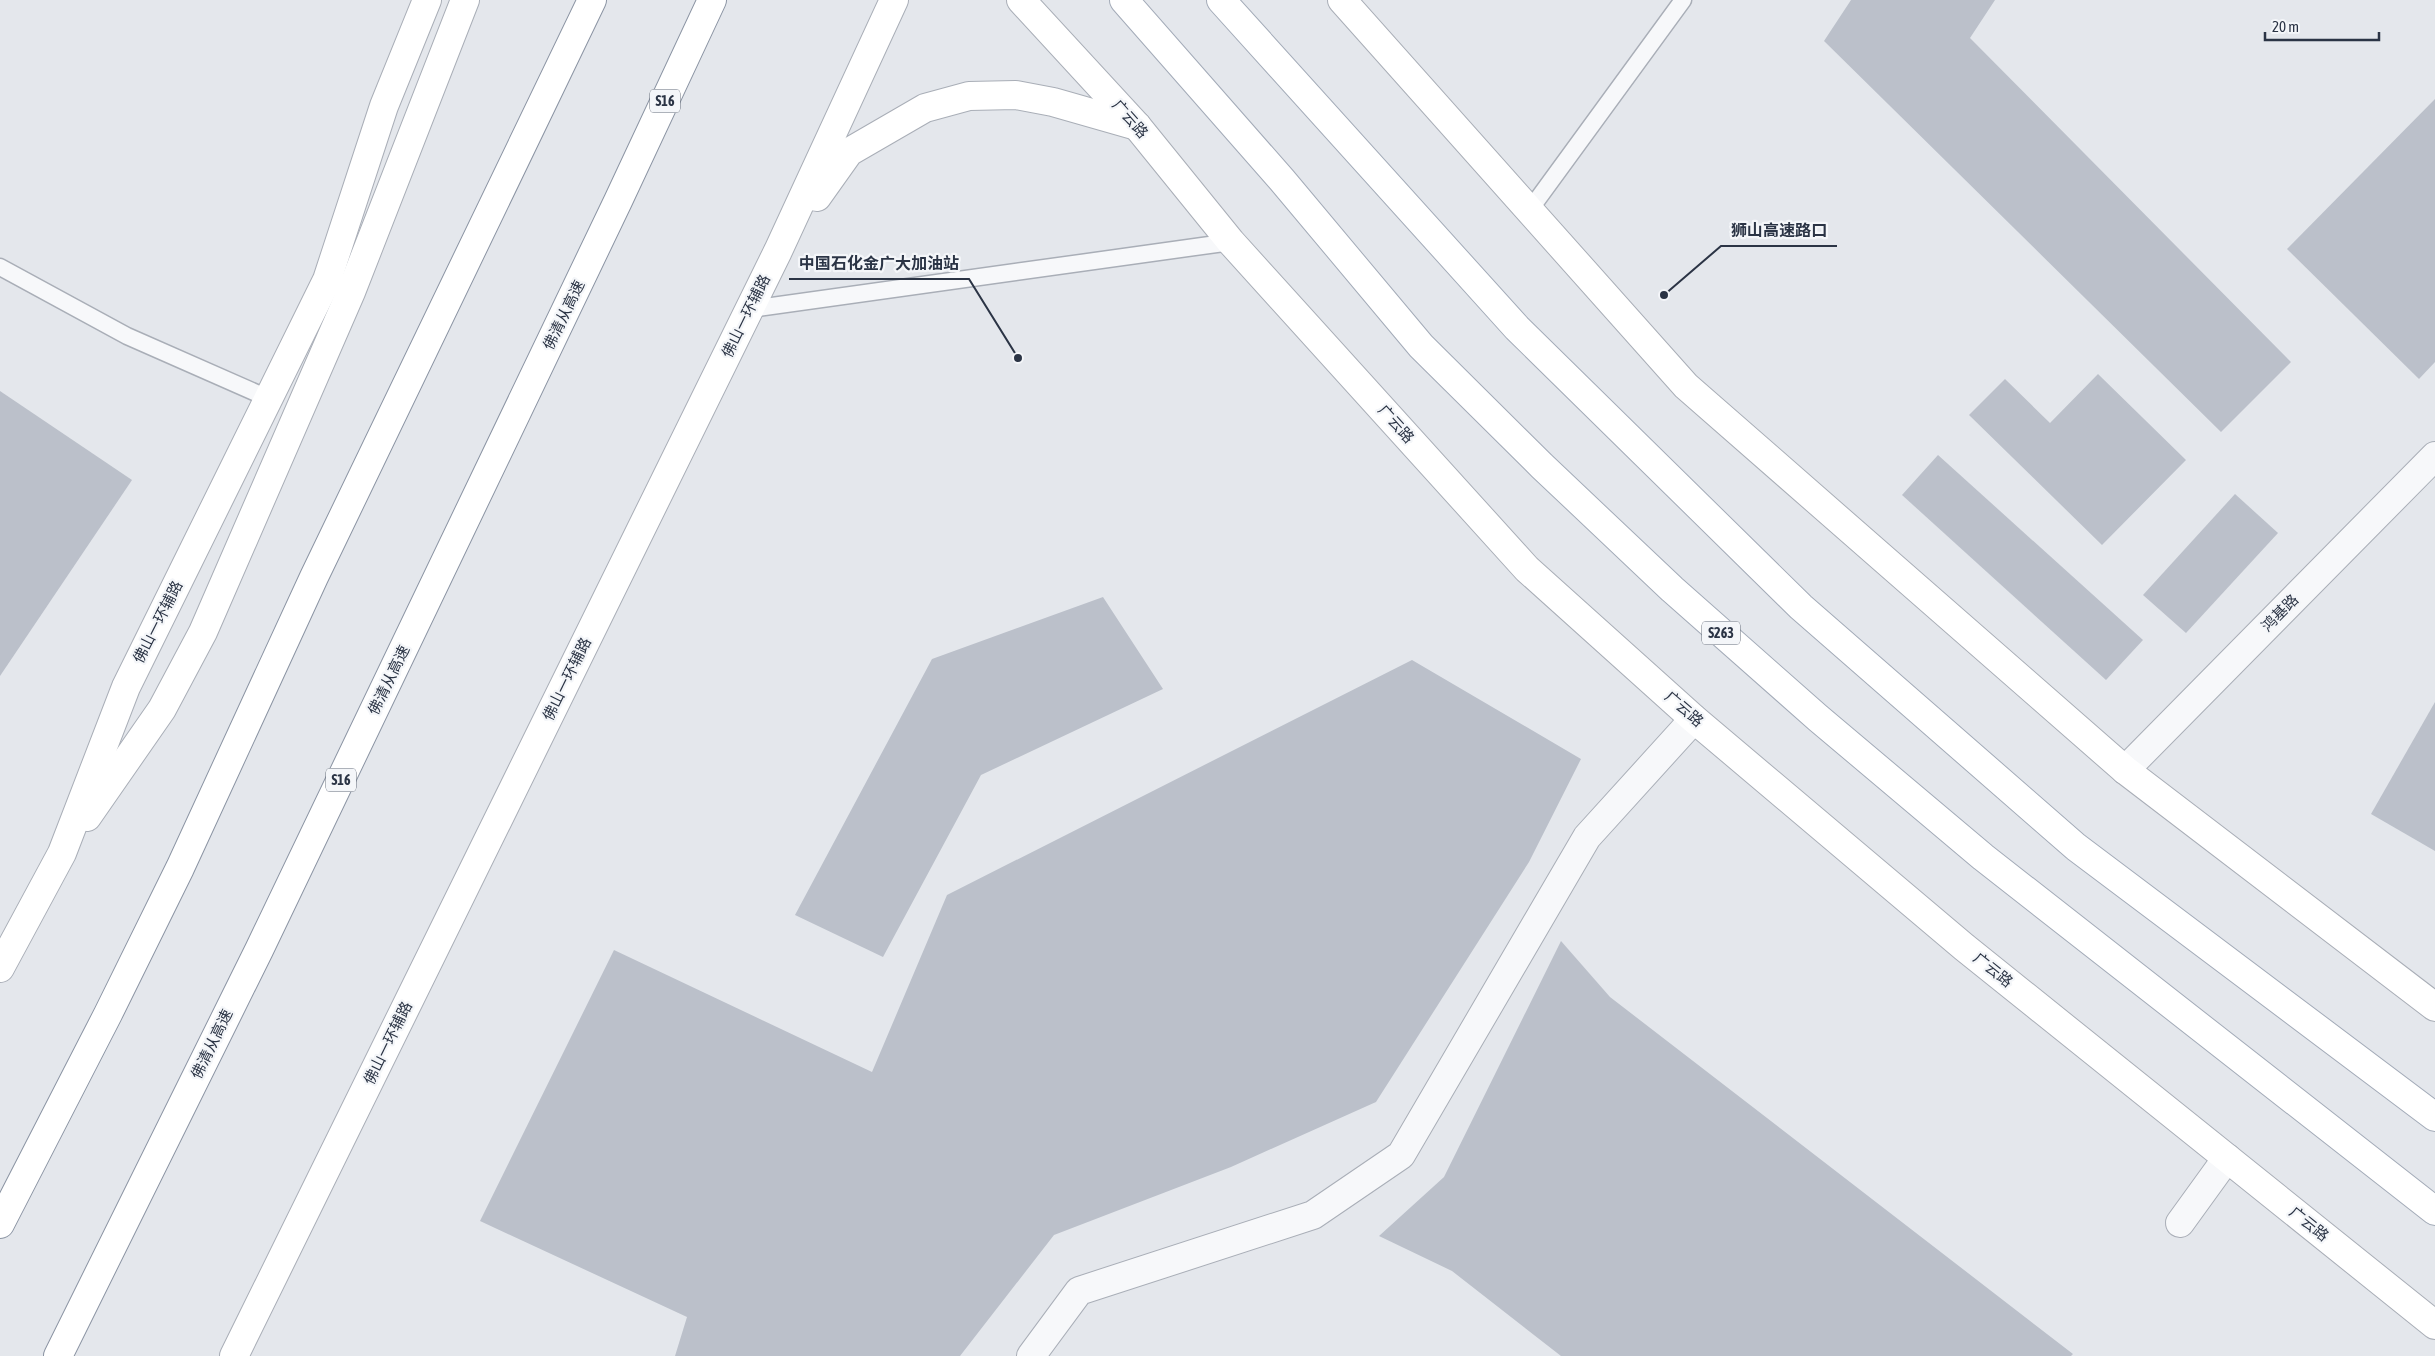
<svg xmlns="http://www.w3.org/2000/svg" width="2435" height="1356" font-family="'Asap Condensed','Noto Sans SC',sans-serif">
<rect width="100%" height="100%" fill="#e4e7ec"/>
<g fill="#bbc0ca">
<path d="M1851 0H1995L1970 38 2291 362 2221 432 1824 41Z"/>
<path d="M2435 99V362L2419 379 2287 249Z"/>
<path d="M2098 374 2186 460 2102 545 1969 415 2005 379 2050 423Z"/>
<path d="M0 391 132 480 0 676Z"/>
<path d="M1938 455 2143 640 2106 680 1902 495Z"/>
<path d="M2235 494 2278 533 2186 633 2143 595Z"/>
<path d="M1103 597 1163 689 981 775 883 957 795 915 932 659Z"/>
<path d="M1412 660 1581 759 1529 862 1376 1102 1231 1167 1054 1235 960 1356H675L687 1317 480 1221 614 950 872 1072 947 895Z"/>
<path d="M2435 702V851L2371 814Z"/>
<path d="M1561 941 1610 997 2073 1354 2071 1356H1561L1452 1271 1379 1236 1444 1177Z"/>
</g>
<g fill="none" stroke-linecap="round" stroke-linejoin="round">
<defs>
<g id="lane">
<path d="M1529 211 1683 0"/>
<path d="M0 267 127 336 270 399"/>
<path d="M750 309 1231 242"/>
</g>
<g id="street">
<path d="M2125 770 2435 456"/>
<path d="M2180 1223 2227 1158"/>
<path d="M1031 1356 1079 1291 1313 1215 1401 1155 1587 837 1694 719"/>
</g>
<g id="secondary">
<path d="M1021 0 1137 126 1231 242 1527 569 1694 719 1964 947 2435 1325"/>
<path d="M1342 0 1686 386 2125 770 2435 1007"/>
<path d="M817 197 849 152 925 108 969 96 1016 95 1053 102 1137 126"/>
<path d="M87 817 162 709 203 632 351 292 465 0"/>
<path d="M0 968 62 853 126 687 327 280 384 106 427 0"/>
<path d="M234 1356 778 251 894 0"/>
</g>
<g id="primary">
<path d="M1124 0 1282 180 1421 346 1542 466 1672 589 1818 718 1983 857 2435 1211"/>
<path d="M1221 0 1517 328 1801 607 2076 847 2435 1117"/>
</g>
<g id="highway">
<path d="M0 1224 108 1014 180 868 314 577 592 0"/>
<path d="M58 1356 259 950 618 201 712 0"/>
</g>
</defs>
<use href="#lane" stroke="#a9aeb7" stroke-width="19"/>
<use href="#street" stroke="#a9aeb7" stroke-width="30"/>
<use href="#secondary" stroke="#a9aeb7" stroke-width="30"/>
<use href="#primary" stroke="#a3abb8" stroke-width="30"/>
<use href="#highway" stroke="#8b94a3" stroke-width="30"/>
<use href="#lane" stroke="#f7f8fa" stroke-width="16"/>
<use href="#street" stroke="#f7f8fa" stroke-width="28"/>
<use href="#secondary" stroke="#fff" stroke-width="28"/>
<use href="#primary" stroke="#fff" stroke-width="28"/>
<use href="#highway" stroke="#fff" stroke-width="28"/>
</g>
<g text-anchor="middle" stroke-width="4.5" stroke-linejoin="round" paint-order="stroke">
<g fill="#f4f6f9" stroke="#676e7b" stroke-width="1">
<rect x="650" y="89.5" width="30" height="23" rx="4"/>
<rect x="1702" y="621.5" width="38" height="23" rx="4"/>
<rect x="326" y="768.5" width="30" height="23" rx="4"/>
</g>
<g font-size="14" font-weight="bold" fill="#2b3445">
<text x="665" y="106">S16</text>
<text x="1721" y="638">S263</text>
<text x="341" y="785">S16</text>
</g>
<g font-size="15" fill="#2b3445" stroke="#f4f6f9">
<text transform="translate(1130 119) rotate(49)" y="5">广云路</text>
<text transform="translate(564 315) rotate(-64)" y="5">佛清从高速</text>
<text transform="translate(746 316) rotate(-64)" y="5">佛山一环辅路</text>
<text transform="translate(1396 424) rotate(48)" y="5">广云路</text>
<text transform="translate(2280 613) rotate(-45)" y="5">鸿基路</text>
<text transform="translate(158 622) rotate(-63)" y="5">佛山一环辅路</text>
<text transform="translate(567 679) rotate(-64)" y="5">佛山一环辅路</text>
<text transform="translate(389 680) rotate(-64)" y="5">佛清从高速</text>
<text transform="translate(1684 709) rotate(41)" y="5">广云路</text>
<text transform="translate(1993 970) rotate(39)" y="5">广云路</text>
<text transform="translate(388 1043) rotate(-64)" y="5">佛山一环辅路</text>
<text transform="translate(212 1044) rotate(-64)" y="5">佛清从高速</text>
<text transform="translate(2309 1224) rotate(39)" y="5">广云路</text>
</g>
</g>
<path fill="none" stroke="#2b3445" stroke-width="2" d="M1664 295L1721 246H1837M1018 358L969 279H789"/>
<g fill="#2b3445" stroke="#f4f6f9" stroke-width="2">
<circle cx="1664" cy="295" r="5"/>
<circle cx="1018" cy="358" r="5"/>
</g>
<g font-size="16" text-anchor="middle" font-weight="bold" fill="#2b3445" stroke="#f4f6f9" stroke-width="4.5" stroke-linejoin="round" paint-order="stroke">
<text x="1779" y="236">狮山高速路口</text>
<text x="879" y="269">中国石化金广大加油站</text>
</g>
<path d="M2265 32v8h114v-8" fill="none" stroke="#2b3445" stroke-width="2.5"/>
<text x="2272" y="32" font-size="15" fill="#2b3445" stroke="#f4f6f9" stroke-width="4" paint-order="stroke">20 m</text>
</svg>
